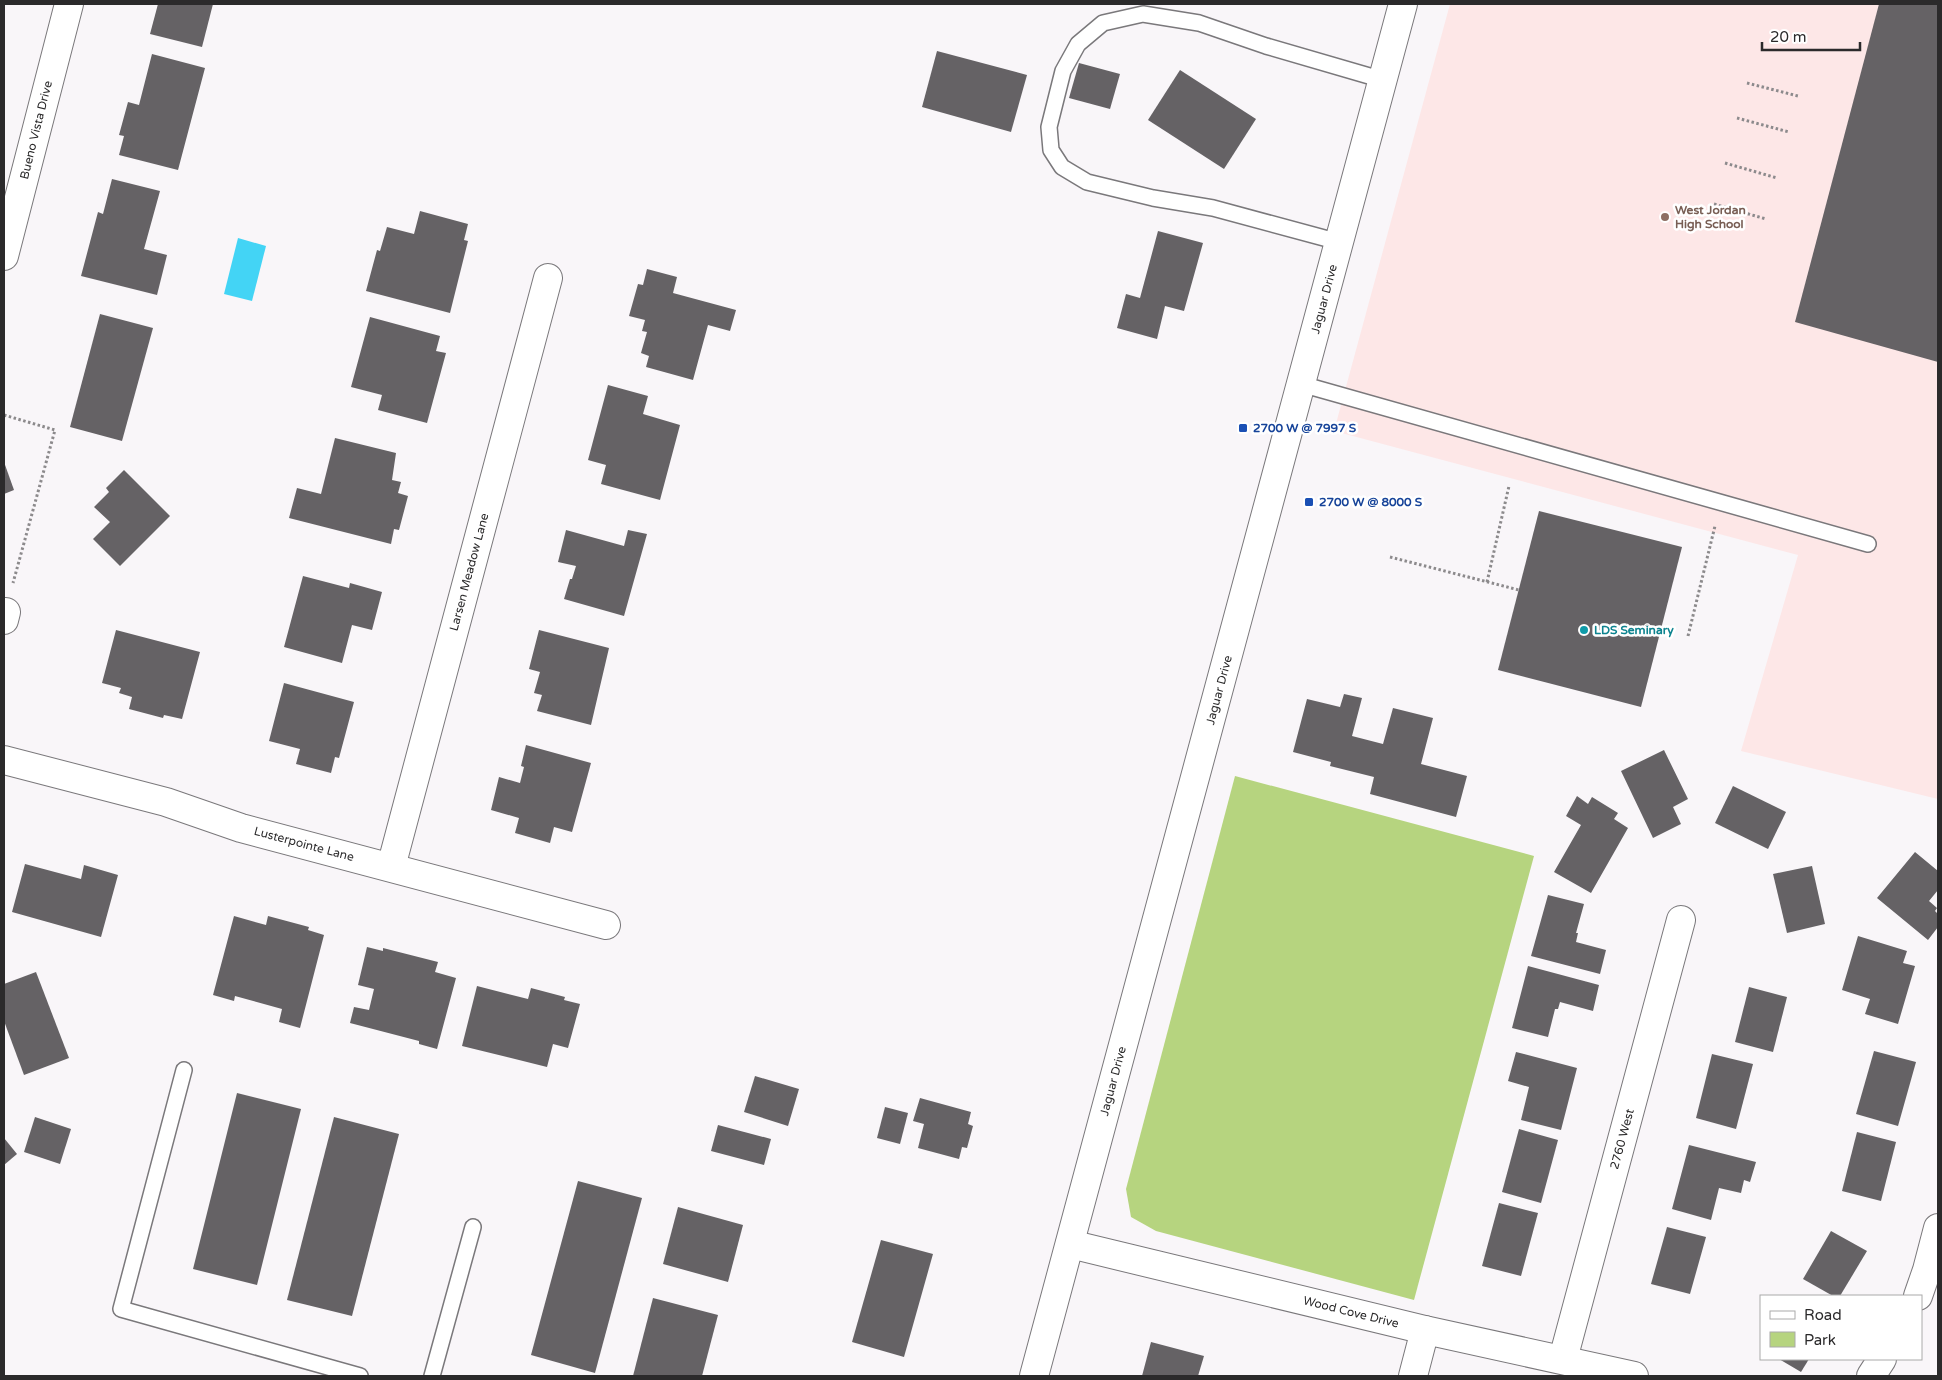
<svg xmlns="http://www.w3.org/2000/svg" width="1942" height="1380" font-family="'Varela Round',sans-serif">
<rect width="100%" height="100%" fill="#f9f6f9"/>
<path fill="#fde7e7" d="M1450 4H1938V799L1741 751 1798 555 1334 431Z"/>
<path fill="#b6d47f" d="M1235 776 1534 856 1414 1300 1156 1231 1131 1217 1126 1189Z"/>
<path fill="#43d4f5" d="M238 238 266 246 252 301 224 294Z"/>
<g fill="#656265">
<path d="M158 4H213L202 47 150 34Z"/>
<path d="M1879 4H1938V362L1795 322Z"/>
<path d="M937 51 1027 75 1011 132 922 107Z"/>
<path d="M152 54 205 68 178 170 119 155 124 136 119 135 128 102 139 105Z"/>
<path d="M1079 63 1120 74 1110 109 1069 98Z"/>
<path d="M1180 70 1256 119 1224 169 1148 120Z"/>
<path d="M112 179 160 191 144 249 167 255 157 295 81 276 98 212 103 214Z"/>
<path d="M420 211 468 224 464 240 468 241 450 313 366 291 377 250 380 251 387 227 414 234Z"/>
<path d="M1158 231 1203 243 1184 311 1165 306 1157 339 1117 328 1126 294 1140 298Z"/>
<path d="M647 269 677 277 673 293 736 310 730 331 708 325 693 380 646 367 649 356 641 353 647 332 642 331 645 320 629 316 638 284 643 285Z"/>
<path d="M100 314 153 328 122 441 70 427Z"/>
<path d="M370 317 440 336 436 351 446 353 427 423 378 410 382 395 351 387Z"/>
<path d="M608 385 648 396 643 414 680 425 660 500 601 484 606 465 588 460Z"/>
<path d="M335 438 396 453 392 480 401 482 398 493 408 496 399 530 394 529 391 544 289 518 297 488 321 494Z"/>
<path d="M4 462 14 490 4 494Z"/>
<path d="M124 470 170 516 120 566 93 539 110 522 94 507 109 492 106 488Z"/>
<path d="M1539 511 1682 547 1641 707 1498 670Z"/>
<path d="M566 530 624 546 628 530 647 534 624 616 564 599 570 579H572L576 566 558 562Z"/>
<path d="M303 576 349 588 350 583 382 592 372 630 352 625 342 663 284 647Z"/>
<path d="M116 630 200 652 182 719 164 715 163 718 129 709 132 697 119 693 121 688 102 683Z"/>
<path d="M539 630 609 648 591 725 537 711 542 695 534 693 540 672 529 669Z"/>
<path d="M284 683 354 702 339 758 335 757 331 773 296 764 300 749 269 741Z"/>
<path d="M1344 694 1362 698 1352 736 1383 744 1393 708 1433 718 1421 764 1467 776 1456 817 1370 794 1374 777 1330 766 1331 762 1293 752 1307 699 1340 707Z"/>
<path d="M526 745 591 763 572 832 554 827 550 843 515 833 519 818 491 810 499 777 520 783 524 767 521 766Z"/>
<path d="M1664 750 1688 799 1673 807 1681 824 1653 838 1621 771Z"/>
<path d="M1733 786 1786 812 1768 849 1715 823Z"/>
<path d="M1577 796 1588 804 1592 797 1618 813 1614 819 1628 828 1591 893 1554 872 1581 825 1566 816Z"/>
<path d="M1915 852 1938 871V890L1929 901 1937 908 1935 911 1938 914V927L1928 940 1877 898Z"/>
<path d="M25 864 81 879 84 865 118 875 101 937 12 912Z"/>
<path d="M1812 866 1825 924 1787 933 1773 874Z"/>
<path d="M1548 895 1584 904 1576 933H1578L1576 942 1606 950 1600 974 1531 956Z"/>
<path d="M234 916 266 925 268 916 309 927 308 930 324 935 300 1028 279 1022 282 1009 235 996 234 1001 213 995Z"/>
<path d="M1858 936 1907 951 1903 963 1915 966 1898 1024 1865 1014 1870 999 1842 990Z"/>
<path d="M367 947 383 951V948L438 962 435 972 456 978 437 1049 419 1044V1041L350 1023 354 1007 369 1010 374 989 358 985Z"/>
<path d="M1528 966 1599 985 1593 1011 1560 1002 1558 1009H1555L1548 1037 1512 1028Z"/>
<path d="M36 972 69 1058 24 1075 4 1021V984Z"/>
<path d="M477 986 528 999 531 988 565 997 564 1000 580 1004 568 1048 553 1044 547 1067 462 1046Z"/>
<path d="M1749 987 1787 997 1773 1052 1735 1042Z"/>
<path d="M1874 1051 1916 1062 1898 1126 1856 1114Z"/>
<path d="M1516 1052 1577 1068 1561 1130 1521 1120 1529 1087 1508 1081Z"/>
<path d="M1712 1054 1753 1064 1736 1129 1696 1118Z"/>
<path d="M755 1076 799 1089 788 1126 744 1112Z"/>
<path d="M237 1093 301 1109 257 1285 193 1269Z"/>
<path d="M920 1098 971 1112 968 1124 973 1126 967 1148 962 1147 959 1159 918 1148 924 1124 913 1121Z"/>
<path d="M885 1107 908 1113 900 1144 877 1138Z"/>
<path d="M35 1117 71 1129 60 1164 24 1152Z"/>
<path d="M334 1117 399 1134 352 1316 287 1300Z"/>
<path d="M718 1125 771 1139 764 1165 711 1151Z"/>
<path d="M1519 1129 1558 1140 1541 1203 1502 1192Z"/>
<path d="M1857 1132 1896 1142 1881 1201 1842 1191Z"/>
<path d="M4 1138 17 1154 4 1165Z"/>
<path d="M1689 1145 1756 1162 1750 1182 1744 1180 1741 1193 1719 1188 1711 1220 1672 1209Z"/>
<path d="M578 1181 642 1198 595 1373 531 1355Z"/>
<path d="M1499 1203 1538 1213 1521 1276 1482 1266Z"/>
<path d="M678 1207 743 1225 728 1282 663 1264Z"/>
<path d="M1667 1227 1706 1237 1690 1294 1651 1284Z"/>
<path d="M1831 1231 1867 1251 1840 1296H1833L1803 1279Z"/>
<path d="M881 1240 933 1254 904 1357 852 1342Z"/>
<path d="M653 1298 718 1315 702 1376H633Z"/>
<path d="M1151 1342 1204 1356 1198 1376H1142Z"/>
<path d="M1779 1359H1809L1801 1372Z"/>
</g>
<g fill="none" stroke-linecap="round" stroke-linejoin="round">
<defs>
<g id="service">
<path d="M1339 242 1213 208 1153 198 1087 182 1062 167 1051 150 1049 127 1063 71 1078 44 1103 23 1143 14 1199 23 1266 46 1383 80"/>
<path d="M1301 384 1868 544"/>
<path d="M184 1070 121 1309 360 1376"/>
<path d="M432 1376 473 1227"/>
</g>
<g id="minor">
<path d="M4 256 69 4"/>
<path d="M4 620 6 612"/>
<path d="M4 760 166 802 241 828 606 925"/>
<path d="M391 867 548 278"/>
<path d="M1070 1244 1425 1330 1634 1376"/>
<path d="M1918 1296 1927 1270 1938 1228"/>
<path d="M1563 1359 1681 920"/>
<path d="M1413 1376 1425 1330"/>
<path d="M1871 1376 1882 1359"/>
</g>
<path id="secondary" d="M1034 1376 1403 4"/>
</defs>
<use href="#service" stroke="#7a787b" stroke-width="18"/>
<use href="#minor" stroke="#7a787b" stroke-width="30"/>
<use href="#secondary" stroke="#7a787b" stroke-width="30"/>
<g stroke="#8c8a8c" stroke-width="3" stroke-dasharray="2.5 2.5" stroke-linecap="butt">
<path d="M1747 83 1798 96"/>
<path d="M1737 118 1789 132"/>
<path d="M1725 163 1777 178"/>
<path d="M1714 204 1766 219"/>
<path d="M4 415 55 430 13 583"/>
<path d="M1390 557 1519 590"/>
<path d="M1487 582 1509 486"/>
<path d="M1688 636 1715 526"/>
</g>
<use href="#service" stroke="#fff" stroke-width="15"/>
<use href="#minor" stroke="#fff" stroke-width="28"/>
<use href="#secondary" stroke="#fff" stroke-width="28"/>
</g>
<circle fill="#8d6e63" stroke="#fff" stroke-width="2" cx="1665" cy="217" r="5"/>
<g fill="#1a4fb4" stroke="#fff" stroke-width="2">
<rect x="1238" y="423" width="10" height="10" rx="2.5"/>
<rect x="1304" y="497" width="10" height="10" rx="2.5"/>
</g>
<circle fill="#0f9aa8" stroke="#fff" stroke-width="2" cx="1584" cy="630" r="5"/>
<g text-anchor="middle" stroke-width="5" stroke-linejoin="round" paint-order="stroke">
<g font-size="12" fill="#2b2a2b" stroke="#fff">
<text transform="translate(36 130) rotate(-76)" y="4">Bueno Vista Drive</text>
<text transform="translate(1324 299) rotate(-75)" y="4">Jaguar Drive</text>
<text transform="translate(469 572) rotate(-75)" y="4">Larsen Meadow Lane</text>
<text transform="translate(1219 690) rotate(-75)" y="4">Jaguar Drive</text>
<text transform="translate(304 844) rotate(15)" y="4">Lusterpointe Lane</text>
<text transform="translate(1113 1081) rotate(-75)" y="4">Jaguar Drive</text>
<text transform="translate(1622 1139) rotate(-75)" y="4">2760 West</text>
<text transform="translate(1351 1312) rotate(14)" y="4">Wood Cove Drive</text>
</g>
<g font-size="12" font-weight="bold" fill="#785e54" stroke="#fff" text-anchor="start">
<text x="1675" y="214">West Jordan<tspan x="1675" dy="14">High School</tspan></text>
</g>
<g font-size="12" font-weight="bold" fill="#164399" stroke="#fff" text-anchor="start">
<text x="1253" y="432">2700 W @ 7997 S</text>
<text x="1319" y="506">2700 W @ 8000 S</text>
</g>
<g font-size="12" font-weight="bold" fill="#0d838f" stroke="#fff" text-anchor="start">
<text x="1594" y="634">LDS Seminary</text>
</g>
</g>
<rect width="1942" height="1380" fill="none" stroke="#2b2a2b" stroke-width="10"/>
<rect x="1760" y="1295" width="162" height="65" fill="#ffffff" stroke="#aaaaaa"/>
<rect x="1770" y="1311" width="25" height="8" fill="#ffffff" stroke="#aaaaaa"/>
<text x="1804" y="1320" font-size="15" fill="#2b2a2b">Road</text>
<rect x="1770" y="1332" width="25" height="15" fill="#b6d47f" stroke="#aaaaaa"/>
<text x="1804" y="1345" font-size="15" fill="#2b2a2b">Park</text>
<path d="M1762 42v8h98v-8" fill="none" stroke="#2b2a2b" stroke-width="2.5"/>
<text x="1770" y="42" font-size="15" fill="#2b2a2b" stroke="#ffffff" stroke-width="4" paint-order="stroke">20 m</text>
</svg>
